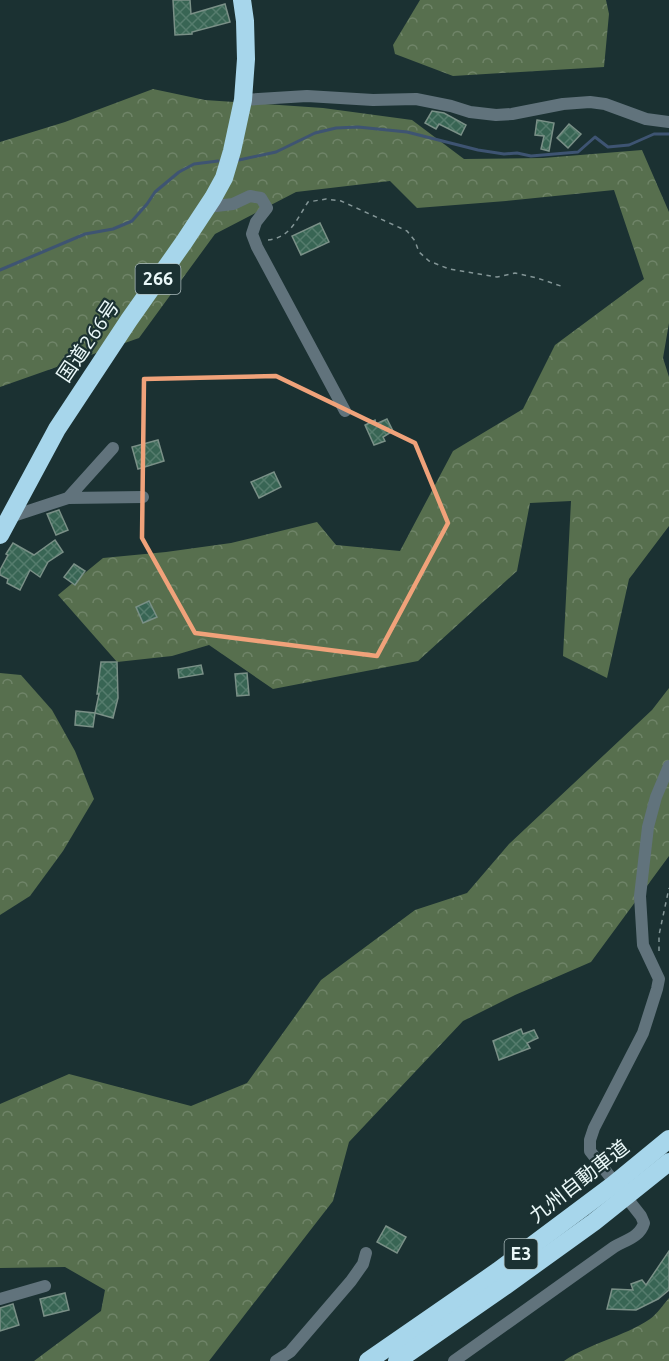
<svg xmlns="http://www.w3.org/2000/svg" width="669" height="1361" font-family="Ubuntu,'Noto Sans JP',sans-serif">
<defs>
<pattern id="forest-crowns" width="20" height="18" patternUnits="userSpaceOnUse" patternTransform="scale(1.5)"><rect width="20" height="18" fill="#576f4e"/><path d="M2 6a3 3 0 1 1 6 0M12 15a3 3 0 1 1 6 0" fill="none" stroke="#6f8468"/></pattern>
<pattern id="building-cross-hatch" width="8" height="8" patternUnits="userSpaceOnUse" patternTransform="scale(1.5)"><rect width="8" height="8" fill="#386554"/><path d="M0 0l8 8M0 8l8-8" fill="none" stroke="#557c6d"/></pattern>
</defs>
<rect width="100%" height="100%" fill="#1b3132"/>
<g fill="url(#forest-crowns)">
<path d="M420 0H606L609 14 604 67 453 76 395 54 393 45Z"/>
<path d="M153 89 205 100 323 108 412 120 464 159 543 158 642 150 669 212V323L663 358 669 377V526L629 579 607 678 563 656 571 501 530 503 517 571 418 661 273 689 209 645 172 656 117 662 58 595 103 558 166 552 231 543 317 522 336 545 400 551 453 451 523 409 555 345 644 279 614 190 506 201 417 208 390 181 296 192 215 234 139 338 0 387V142L65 122Z"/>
<path d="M0 673 21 675 52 710 75 751 94 799 63 851 30 896 0 915Z"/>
<path d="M669 688V856L591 962 515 995 463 1021 349 1142 333 1201 209 1361H34L101 1311 105 1290 65 1267 0 1268V1104L69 1074 191 1106 247 1083 321 980 415 910 467 893 509 844 652 710Z"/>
<path d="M669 1298V1361H564C590 1343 623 1337 650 1319 657 1314 663 1305 669 1298Z"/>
</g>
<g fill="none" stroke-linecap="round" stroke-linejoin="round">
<g stroke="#3e5472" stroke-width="3">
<path d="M239 160 276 152 315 133 336 128 358 127 407 132 478 150 504 154 517 153 531 156 578 152 595 137 608 147 629 145 654 134H669"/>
<path d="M0 270 85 234 113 229 132 221 147 204 155 192 179 172 194 164 218 161"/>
</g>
</g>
<g fill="url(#building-cross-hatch)" stroke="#7a9087" stroke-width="1.5">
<path d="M173 0H190L191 14 225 4 230 22 192 32V34L175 35Z"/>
<path d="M432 111 444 113 466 125 461 135 439 124 436 129 425 123Z"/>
<path d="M537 120 554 123 549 151 541 149 544 136 535 135Z"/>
<path d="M569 124 581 134 568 148 557 138Z"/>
<path d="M320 223 329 242 301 255 292 236Z"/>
<path d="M387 419 393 431 383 437 385 441 374 445 365 425 375 420 376 424Z"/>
<path d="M158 440 164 461 138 469 132 447Z"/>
<path d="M274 472 281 487 259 498 251 482Z"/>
<path d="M59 510 68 530 56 535 47 514Z"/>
<path d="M55 540 63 552 48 562 40 577 30 570 20 590 7 583 8 579 0 575V570L8 555 6 554 13 543 34 555Z"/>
<path d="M74 564 85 571 75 585 64 577Z"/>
<path d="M149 601 157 617 143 623 136 607Z"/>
<path d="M101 662H117L118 698 113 718 95 713 99 694H97Z"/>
<path d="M201 665 203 674 179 678 178 669Z"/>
<path d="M247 673 249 695 237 696 235 674Z"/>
<path d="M76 711 95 713 93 727 75 725Z"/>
<path d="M521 1029 523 1034 534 1030 538 1038 527 1043 530 1048 499 1060 493 1041Z"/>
<path d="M386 1226 406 1237 397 1253 377 1242Z"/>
<path d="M669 1251V1290L658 1299 636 1310 607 1309 612 1289 633 1290 631 1284 642 1280 646 1285Z"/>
<path d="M65 1293 69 1310 44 1316 40 1299Z"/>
<path d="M13 1304 19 1325 0 1331V1308Z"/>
</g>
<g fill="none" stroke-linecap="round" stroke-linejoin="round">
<g stroke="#839596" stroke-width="1.5" stroke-dasharray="4.5 4.5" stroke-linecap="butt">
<path d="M268 240C290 238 297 219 308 202L326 199 341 201 407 231 415 241 419 252 429 261 449 269 497 277 515 273 537 278 564 287"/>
<path d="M659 951V935L669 888"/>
</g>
<g stroke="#61737c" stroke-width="12">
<path d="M243 100 307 96 373 100 416 99 451 106 470 112 496 115 512 114 563 104 590 102 605 104 646 119 669 122"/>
<path d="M207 207 233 204 250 196 261 198 267 208 256 222 252 234 257 247 345 411"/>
<path d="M10 517 68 498 113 448 68 498 143 497"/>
<path d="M0 1299 45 1286"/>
<path d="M276 1361 290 1352 351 1281 363 1264 366 1253"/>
<path d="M454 1361 614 1247C626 1240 640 1237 644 1223L641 1216 590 1151V1140L594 1128 643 1033 657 989 659 979 643 945 640 896 648 827 656 797 669 766"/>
</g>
<g stroke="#a7d6eb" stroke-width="18">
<path d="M0 535 57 429 129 320 184 242 213 198 224 178 232 151 243 100 246 59 245 21 242 0"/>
<path d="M368 1361 498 1271 613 1185 669 1139"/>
<path d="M397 1361 505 1286 594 1222 669 1162"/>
</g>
</g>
<path fill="none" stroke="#f0a27a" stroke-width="4.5" stroke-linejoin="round" d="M276 376 415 443 448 523 377 656 195 633 142 538 144 379Z"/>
<g text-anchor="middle" stroke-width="4.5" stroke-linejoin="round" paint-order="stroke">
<g fill="#1b3132" stroke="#acbcbd" stroke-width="1.5">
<rect x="135.5" y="264" width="45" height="30" rx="4.5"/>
<rect x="504.5" y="1239" width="33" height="30" rx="4.5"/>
</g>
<g font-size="18" font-weight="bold" fill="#eaf8f8">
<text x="158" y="285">266</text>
<text x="521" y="1260">E3</text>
</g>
<g font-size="20" fill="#eaf8f8" stroke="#1b3132">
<text transform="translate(88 341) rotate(-56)" y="7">国道266号</text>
<text transform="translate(579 1181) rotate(-38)" y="7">九州自動車道</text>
</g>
</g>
</svg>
